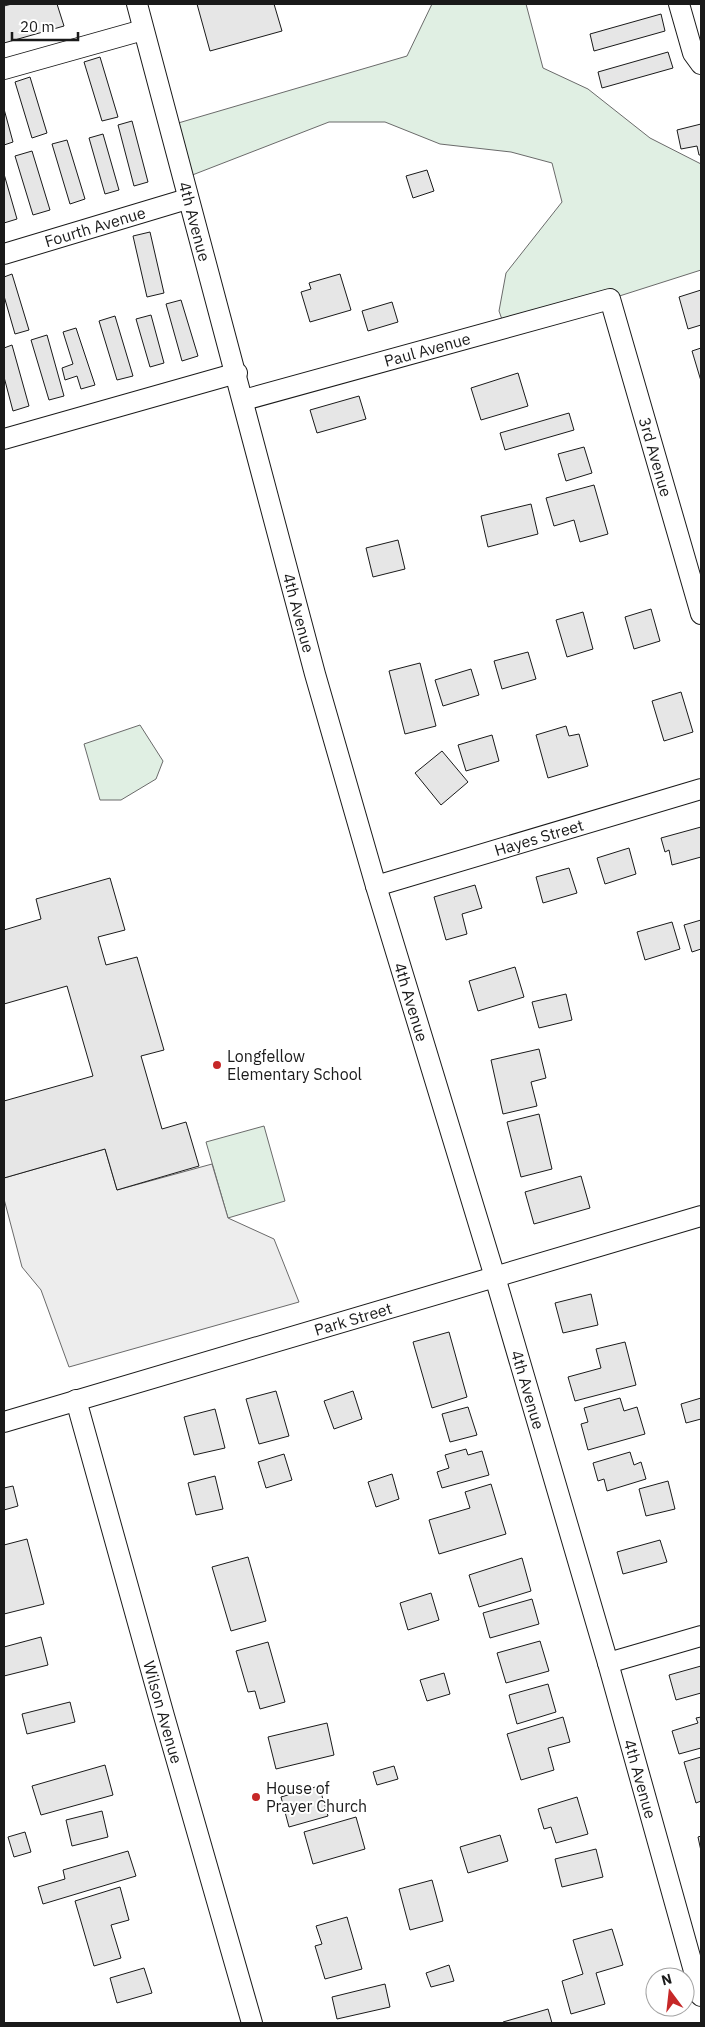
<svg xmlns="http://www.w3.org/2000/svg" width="705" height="2027" font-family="'IBM Plex Sans',sans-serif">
<rect width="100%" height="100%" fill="#fff"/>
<g fill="#e0efe3" stroke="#6a6a6a">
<path d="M432 4H526L543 68 588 89 650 138 701 164V270L610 299 505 328 499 311 506 273 562 202 552 163 511 152 440 144 385 122H329L182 179 168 126 407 56Z"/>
<path d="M140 725 163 761 156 779 121 800H100L84 744Z"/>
<path d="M264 1126 285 1201 228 1218 206 1142Z"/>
</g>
<path fill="#ededed" stroke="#6a6a6a" d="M105 1149 117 1190 212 1164 228 1218 274 1239 299 1302 69 1367 41 1290 22 1267 4 1199V1178Z"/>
<g fill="#e6e6e6" stroke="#1a1a1a">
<path d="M12 4H57L64 26 4 43V6Z"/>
<path d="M197 4H274L282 31 210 51Z"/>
<path d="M661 14 665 31 594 51 590 34Z"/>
<path d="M668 52 673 68 602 88 598 72Z"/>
<path d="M100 57 118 117 102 121 84 62Z"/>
<path d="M30 77 47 133 32 138 15 82Z"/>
<path d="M4 109 13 142 4 145Z"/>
<path d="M132 121 148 182 134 186 118 125Z"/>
<path d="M701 124V155H699L697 146 681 149 677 130Z"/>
<path d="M103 134 119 190 105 194 89 138Z"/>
<path d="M67 140 85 199 70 204 52 144Z"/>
<path d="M32 151 50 210 33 215 15 156Z"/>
<path d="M427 170 434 191 413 198 406 176Z"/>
<path d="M4 174 17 219 4 223Z"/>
<path d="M150 232 164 293 147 297 133 236Z"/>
<path d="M12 274 29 330 15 334 4 296V277Z"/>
<path d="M340 274 351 310 310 322 301 292 311 289 309 283Z"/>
<path d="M701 290V325L688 329 679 297Z"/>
<path d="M181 300 198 356 182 361 166 304Z"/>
<path d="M392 302 398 322 368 331 362 311Z"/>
<path d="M151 315 164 363 150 367 136 319Z"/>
<path d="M115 316 133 376 117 380 99 321Z"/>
<path d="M76 328 95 385 81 389 77 376 65 380 62 368 73 364 63 332Z"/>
<path d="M47 335 64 396 49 400 31 340Z"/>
<path d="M12 345 29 406 13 411 4 377V348Z"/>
<path d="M701 348V381L692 351Z"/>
<path d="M518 373 528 406 481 420 471 388Z"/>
<path d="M359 396 366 419 317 433 310 410Z"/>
<path d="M569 413 574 430 505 450 500 433Z"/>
<path d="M584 447 592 473 566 481 558 454Z"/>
<path d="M594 485 608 534 580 542 574 520 554 526 546 498Z"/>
<path d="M531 504 538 534 488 547 481 516Z"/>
<path d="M398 540 405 569 373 577 366 548Z"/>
<path d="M651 609 660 641 634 649 625 617Z"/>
<path d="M583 612 593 649 567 657 556 620Z"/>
<path d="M528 652 536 679 502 689 494 661Z"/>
<path d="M420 663 436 726 405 734 389 671Z"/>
<path d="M471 669 479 695 443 706 435 680Z"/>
<path d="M681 692 693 732 664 741 652 701Z"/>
<path d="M566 726 569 736 579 734 588 766 548 778 536 735Z"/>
<path d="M492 735 499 761 466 771 458 745Z"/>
<path d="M442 751 468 782 441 805 415 773Z"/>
<path d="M701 827V857L672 865 669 850 665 852 661 838Z"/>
<path d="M629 848 636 874 605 884 597 858Z"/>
<path d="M569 868 577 893 543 903 536 877Z"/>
<path d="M110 878 125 930 98 937 106 965 137 957 164 1050 141 1056 162 1129 186 1122 199 1166 117 1190 105 1149 4 1178V1101L93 1076 67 986 4 1004V930L41 919 36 899Z"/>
<path d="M475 885 482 908 462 914 467 934 446 940 434 897Z"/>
<path d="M701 920V949L692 952 684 925Z"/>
<path d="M672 922 680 949 645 960 637 932Z"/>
<path d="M515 967 524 997 478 1011 469 981Z"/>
<path d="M566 994 572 1020 539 1028 532 1002Z"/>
<path d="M539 1049 546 1078 531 1082 537 1106 503 1114 491 1060Z"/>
<path d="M539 1114 552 1169 521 1177 507 1122Z"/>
<path d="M581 1176 590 1208 534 1224 525 1192Z"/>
<path d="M591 1294 598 1325 563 1333 555 1303Z"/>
<path d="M449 1332 467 1397 432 1408 413 1342Z"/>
<path d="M625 1342 636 1385 575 1401 568 1377 601 1368 596 1349Z"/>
<path d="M276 1391 289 1436 259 1444 246 1399Z"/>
<path d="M353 1391 362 1419 334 1429 324 1401Z"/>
<path d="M620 1398 624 1411 637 1407 645 1434 588 1450 581 1424 588 1422 584 1408Z"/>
<path d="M701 1398V1419L686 1423 681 1404Z"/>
<path d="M468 1407 477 1435 450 1442 442 1414Z"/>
<path d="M215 1409 225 1448 194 1455 184 1417Z"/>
<path d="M466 1449 468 1455 482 1451 489 1475 442 1488 437 1472 449 1468 445 1455Z"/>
<path d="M630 1452 634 1465 641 1462 646 1479 607 1491 604 1479 598 1481 593 1463Z"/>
<path d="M284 1454 292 1480 266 1488 258 1462Z"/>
<path d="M392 1474 399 1499 376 1507 368 1482Z"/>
<path d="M215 1476 223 1509 196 1515 188 1483Z"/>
<path d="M668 1481 675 1509 646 1516 639 1489Z"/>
<path d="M491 1484 506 1534 439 1554 429 1520 470 1508 465 1492Z"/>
<path d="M13 1486 18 1506 4 1510V1488Z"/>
<path d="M27 1539 44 1604 4 1614V1545Z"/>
<path d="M660 1540 667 1562 623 1574 617 1552Z"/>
<path d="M248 1557 266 1621 231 1631 212 1567Z"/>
<path d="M522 1558 531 1591 479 1607 469 1575Z"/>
<path d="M431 1593 439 1620 408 1630 400 1603Z"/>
<path d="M532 1599 539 1624 490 1638 483 1613Z"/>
<path d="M41 1637 48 1665 4 1676V1647Z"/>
<path d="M540 1641 549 1671 506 1683 497 1653Z"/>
<path d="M268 1642 285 1702 260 1709 255 1691 248 1692 236 1651Z"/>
<path d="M701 1666V1693L676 1700 669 1675Z"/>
<path d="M444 1673 450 1694 427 1701 420 1680Z"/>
<path d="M548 1684 556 1712 517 1724 509 1695Z"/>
<path d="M70 1702 75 1722 27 1734 22 1714Z"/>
<path d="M563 1717 570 1742 548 1748 554 1770 521 1780 507 1734Z"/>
<path d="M701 1717V1748L679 1754 672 1731 698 1723 696 1718Z"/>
<path d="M327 1723 334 1755 276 1769 268 1737Z"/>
<path d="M701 1757V1801L696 1803 684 1762Z"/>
<path d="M105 1765 113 1795 41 1815 32 1786Z"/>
<path d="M394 1766 398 1779 377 1785 373 1772Z"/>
<path d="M319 1786 328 1816 289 1827 281 1797Z"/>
<path d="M577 1797 588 1834 556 1843 551 1827 544 1829 538 1809Z"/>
<path d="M102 1811 108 1837 72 1846 66 1820Z"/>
<path d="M356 1817 365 1849 313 1864 304 1832Z"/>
<path d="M25 1832 31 1852 14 1857 8 1837Z"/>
<path d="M500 1835 508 1861 468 1873 460 1847Z"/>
<path d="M701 1836V1851L698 1837Z"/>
<path d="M596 1849 603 1877 562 1887 555 1859Z"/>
<path d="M128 1851 136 1876 43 1904 38 1887 65 1879 63 1870Z"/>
<path d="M432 1880 443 1921 410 1930 399 1889Z"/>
<path d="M120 1887 129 1920 111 1925 121 1958 94 1966 75 1901Z"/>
<path d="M347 1917 362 1969 325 1979 315 1946 322 1944 316 1926Z"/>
<path d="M612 1929 623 1965 596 1973 605 2004 571 2014 562 1981 583 1974 573 1940Z"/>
<path d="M449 1965 454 1981 431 1987 426 1973Z"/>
<path d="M144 1968 152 1993 117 2003 110 1978Z"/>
<path d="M385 1984 390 2007 337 2019 332 1997Z"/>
<path d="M548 2009 552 2023H504L503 2022Z"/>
</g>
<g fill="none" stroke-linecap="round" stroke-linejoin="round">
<defs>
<g id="minor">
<path id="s1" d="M137 4 315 674 376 886 495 1277 608 1663 701 1996"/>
<path d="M679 4 693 53 701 64"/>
<path d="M4 69 143 30"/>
<path id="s2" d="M4 254 187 199"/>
<path id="s3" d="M244 400 610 299 701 614"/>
<path d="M4 439 237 373"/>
<path id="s4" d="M376 886 701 789"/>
<path id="s5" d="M76 1400 164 1716 252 2023"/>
<path id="s6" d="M4 1422 701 1216"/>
<path d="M608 1663 701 1636"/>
</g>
</defs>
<use href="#minor" stroke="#1a1a1a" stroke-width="22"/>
<use href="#minor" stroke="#fff" stroke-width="20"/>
</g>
<g fill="#c62828" stroke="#fff" stroke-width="2">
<circle cx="217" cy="1065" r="5"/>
<circle cx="256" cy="1797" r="5"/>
</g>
<g text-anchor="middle" stroke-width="4" stroke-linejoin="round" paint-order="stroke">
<g font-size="16" fill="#1a1a1a" stroke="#fff">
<text dy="6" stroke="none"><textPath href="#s1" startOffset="225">4th Avenue</textPath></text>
<text dy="6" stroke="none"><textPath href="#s2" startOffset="95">Fourth Avenue</textPath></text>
<text dy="6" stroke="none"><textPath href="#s3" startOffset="190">Paul Avenue</textPath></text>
<text dy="6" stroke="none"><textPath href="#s3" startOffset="544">3rd Avenue</textPath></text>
<text dy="6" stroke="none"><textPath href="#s1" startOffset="630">4th Avenue</textPath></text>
<text dy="6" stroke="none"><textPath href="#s4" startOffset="170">Hayes Street</textPath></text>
<text dy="6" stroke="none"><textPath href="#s1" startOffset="1035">4th Avenue</textPath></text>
<text dy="6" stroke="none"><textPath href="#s6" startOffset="364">Park Street</textPath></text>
<text dy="6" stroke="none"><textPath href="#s1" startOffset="1440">4th Avenue</textPath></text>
<text dy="6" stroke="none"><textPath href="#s5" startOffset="324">Wilson Avenue</textPath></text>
<text dy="6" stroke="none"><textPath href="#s1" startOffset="1845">4th Avenue</textPath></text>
</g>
<g font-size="16" fill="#1a1a1a" stroke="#fff" text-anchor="start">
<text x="227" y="1062">Longfellow<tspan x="227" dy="18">Elementary School</tspan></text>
<text x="266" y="1794">House of<tspan x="266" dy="18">Prayer Church</tspan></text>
</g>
</g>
<rect width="705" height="2027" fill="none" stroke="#1a1a1a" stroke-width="10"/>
<g transform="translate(670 1992) rotate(345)"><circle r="24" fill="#ffffff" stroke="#a3a3a3"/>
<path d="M0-4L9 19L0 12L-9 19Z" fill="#c62828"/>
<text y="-8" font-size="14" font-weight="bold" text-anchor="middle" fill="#1a1a1a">N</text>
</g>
<path d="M12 32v8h66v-8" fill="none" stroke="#1a1a1a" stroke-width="2.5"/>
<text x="20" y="32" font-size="15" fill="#1a1a1a" stroke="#ffffff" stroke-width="4" paint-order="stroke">20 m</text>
</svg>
